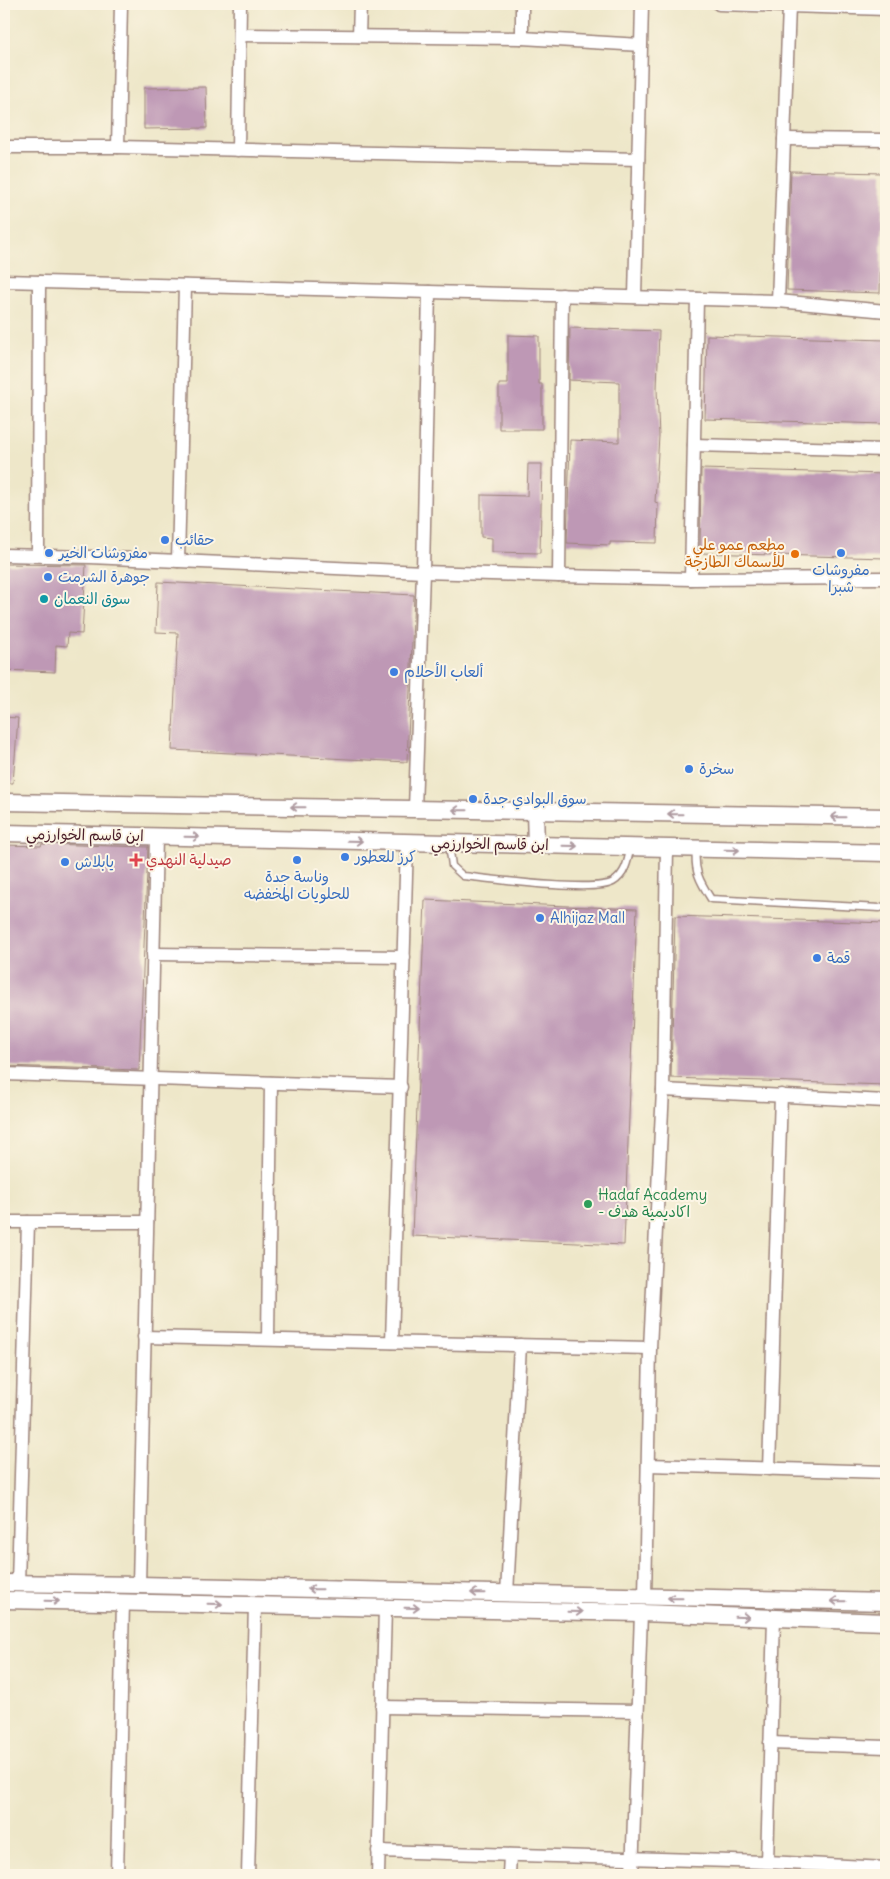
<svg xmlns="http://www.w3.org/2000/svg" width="890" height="1879" font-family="Delius,'Playpen Sans Arabic',sans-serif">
<rect width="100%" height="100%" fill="#fcf5e5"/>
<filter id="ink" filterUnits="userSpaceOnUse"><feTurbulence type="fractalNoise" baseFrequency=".02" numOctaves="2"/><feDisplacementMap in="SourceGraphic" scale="10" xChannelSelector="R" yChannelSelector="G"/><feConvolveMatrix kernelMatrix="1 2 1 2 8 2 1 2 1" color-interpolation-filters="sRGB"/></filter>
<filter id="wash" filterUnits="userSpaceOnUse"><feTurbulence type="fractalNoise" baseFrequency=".0096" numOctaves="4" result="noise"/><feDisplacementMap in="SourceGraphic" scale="20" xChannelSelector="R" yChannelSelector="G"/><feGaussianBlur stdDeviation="1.12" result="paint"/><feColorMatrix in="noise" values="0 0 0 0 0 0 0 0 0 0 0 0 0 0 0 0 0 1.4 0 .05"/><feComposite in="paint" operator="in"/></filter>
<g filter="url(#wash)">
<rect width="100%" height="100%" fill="#eee7c9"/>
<g id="blocks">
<g fill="#be98b5">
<path d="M206 87 207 128 144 129V88Z"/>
<path d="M791 171 883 173 880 293 787 290Z"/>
<path d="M570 328 659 331 657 389 659 436 655 502 658 503 657 543 610 542V545L567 543 570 440 619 442V382L569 380Z"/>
<path d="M508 335 539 336V384H542V429H499V384H508Z"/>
<path d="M707 335 886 340V424L705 419Z"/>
<path d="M528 464H542L540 553 492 552V538L481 537V495L527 496Z"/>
<path d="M701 469 886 474V558L700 553Z"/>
<path d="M4 564 86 565 82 634 68 633 67 646 56 645 55 672 4 670Z"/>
<path d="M158 582 414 595 407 762 172 750 178 633 156 632Z"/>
<path d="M4 717 18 718 13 783H4Z"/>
<path d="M42 844 148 847 139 1070 4 1066V845L41 846Z"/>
<path d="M425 900 637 909 624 1245 412 1236Z"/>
<path d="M675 916 886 923V1085L671 1078Z"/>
</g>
</g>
</g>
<g filter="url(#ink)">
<use href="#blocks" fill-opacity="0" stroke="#9c837a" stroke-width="1"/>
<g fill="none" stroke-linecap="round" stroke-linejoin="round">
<defs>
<g id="service">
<path d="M449 844 452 866 463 876C491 879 594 893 613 882 625 875 628 861 630 849"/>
<path d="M696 849C694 871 699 880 711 899L880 908 886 905"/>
</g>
<g id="minor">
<path d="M719 4 886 9"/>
<path d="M240 35 522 38 641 45"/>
<path d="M359 36 360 4"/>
<path d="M522 38V4"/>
<path d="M784 139 886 140"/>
<path d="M4 147H118L638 159"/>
<path d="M118 147 121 4"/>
<path d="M238 150 240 4"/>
<path d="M4 281 778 301 886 311"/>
<path d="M635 297 642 4"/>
<path d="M778 301 789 6"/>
<path d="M694 445 886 450"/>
<path d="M4 555 90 557 423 572 559 576 691 579 886 578"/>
<path d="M38 555 39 282"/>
<path d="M178 561 185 286"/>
<path d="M559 576 562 295"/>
<path d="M691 579 697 299"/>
<path d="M415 809 423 572 429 292"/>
<path d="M153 954 404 957"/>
<path d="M4 1074 401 1087"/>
<path d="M663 1090 886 1101"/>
<path d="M4 1222H147"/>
<path d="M144 1337 650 1348"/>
<path d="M268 1339 271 1083"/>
<path d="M392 1342 407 842"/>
<path d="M648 1465 886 1472"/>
<path d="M769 1469 781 1095"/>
<path d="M18 1584 28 1222"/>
<path d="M139 1585 156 837"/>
<path d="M507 1594 520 1345"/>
<path d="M645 1597 650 1348 663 1090 667 848"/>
<path d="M382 1707 637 1711"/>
<path d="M770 1743 886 1747"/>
<path d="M378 1851 767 1862 886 1868"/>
<path d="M767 1862 774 1618"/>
<path d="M117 1875 123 1602"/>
<path d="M248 1875 255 1605"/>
<path d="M378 1875 385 1608"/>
<path d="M509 1875 510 1855"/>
<path d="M632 1875 641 1613"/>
</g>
<g id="tertiary">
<path d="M4 802 886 817"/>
<path d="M535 811 536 845"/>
<path d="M4 833 886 853"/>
<path d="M4 1583 139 1585 886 1602"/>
<path d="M4 1600 641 1613 886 1622"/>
</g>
</defs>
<use href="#service" stroke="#9c837a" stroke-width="9"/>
<use href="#minor" stroke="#9c837a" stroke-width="15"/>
<use href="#tertiary" stroke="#9c837a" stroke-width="19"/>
<use href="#service" stroke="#fff" stroke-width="6"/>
<use href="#minor" stroke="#fff" stroke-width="12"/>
<use href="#tertiary" stroke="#fff" stroke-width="16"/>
</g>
<defs><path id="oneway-shaft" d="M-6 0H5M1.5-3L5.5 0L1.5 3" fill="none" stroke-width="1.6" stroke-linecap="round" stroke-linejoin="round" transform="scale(1.25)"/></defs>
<g stroke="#ae9aa0">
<use href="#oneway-shaft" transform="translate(298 807) rotate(-179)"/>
<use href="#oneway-shaft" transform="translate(460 810) rotate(-179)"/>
<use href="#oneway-shaft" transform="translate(675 814) rotate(-179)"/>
<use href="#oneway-shaft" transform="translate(838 817) rotate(-179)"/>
<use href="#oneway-shaft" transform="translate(192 837) rotate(1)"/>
<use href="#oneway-shaft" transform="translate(355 841) rotate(1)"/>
<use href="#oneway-shaft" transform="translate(570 846) rotate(1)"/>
<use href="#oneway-shaft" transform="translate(732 850) rotate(1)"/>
<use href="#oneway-shaft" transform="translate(315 1589) rotate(-179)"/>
<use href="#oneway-shaft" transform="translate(478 1593) rotate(-179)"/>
<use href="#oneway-shaft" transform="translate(675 1598) rotate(-179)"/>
<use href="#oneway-shaft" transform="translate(52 1601) rotate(1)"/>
<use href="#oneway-shaft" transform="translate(838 1601) rotate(-179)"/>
<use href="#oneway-shaft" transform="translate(215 1604) rotate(1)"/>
<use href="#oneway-shaft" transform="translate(412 1608) rotate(1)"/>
<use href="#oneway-shaft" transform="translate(575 1612) rotate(1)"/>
<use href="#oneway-shaft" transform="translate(742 1617) rotate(2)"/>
</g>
</g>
<g fill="#3f7fe0" stroke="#fcf5e5" stroke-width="2">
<circle cx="165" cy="540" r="5"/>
<circle cx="49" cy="553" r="5"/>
<circle cx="841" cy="553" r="5"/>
<circle cx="48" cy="577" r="5"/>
<circle cx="394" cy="672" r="5"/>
<circle cx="689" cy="769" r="5"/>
<circle cx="473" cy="799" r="5"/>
<circle cx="345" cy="857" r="5"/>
<circle cx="297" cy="860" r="5"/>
<circle cx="65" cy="862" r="5"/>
<circle cx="540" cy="918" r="5"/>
<circle cx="817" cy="958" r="5"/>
</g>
<circle fill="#e8710a" stroke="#fcf5e5" stroke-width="2" cx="795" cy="554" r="5"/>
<circle fill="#0f9aa8" stroke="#fcf5e5" stroke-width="2" cx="44" cy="599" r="5"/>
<path fill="#e0444e" stroke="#fcf5e5" stroke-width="2" d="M133.5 852.5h5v5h5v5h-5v5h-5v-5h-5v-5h5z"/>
<circle fill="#2e9e5b" stroke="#fcf5e5" stroke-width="2" cx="588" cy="1204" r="5"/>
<g text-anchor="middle" stroke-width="4" stroke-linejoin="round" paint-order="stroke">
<g font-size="15" fill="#366cbe" stroke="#fcf5e5" text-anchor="start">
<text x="175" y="545">حقائب</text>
<text x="59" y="558">مفروشات الخير</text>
<text x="841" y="575" text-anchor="middle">مفروشات<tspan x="841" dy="17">شبرا</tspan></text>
<text x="58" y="582">جوهرة الشرمت</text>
<text x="404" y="677">ألعاب الأحلام</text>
<text x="699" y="774">سخرة</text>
<text x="483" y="804">سوق البوادي جدة</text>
<text x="355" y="862">كرز للعطور</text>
<text x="75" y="867">يابلاش</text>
<text x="297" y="882" text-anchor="middle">وناسة جدة<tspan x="297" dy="17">للحلويات المخفضه</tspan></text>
<text x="550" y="923">Alhijaz Mall</text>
<text x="827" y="963">قمة</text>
</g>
<g font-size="15" fill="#c56008" stroke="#fcf5e5" text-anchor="end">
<text x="785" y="550">مطعم عمو علي<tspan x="785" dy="17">للأسماك الطازجة</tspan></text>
</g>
<g font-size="15" fill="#0d838f" stroke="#fcf5e5" text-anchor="start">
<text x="54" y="604">سوق النعمان</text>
</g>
<g font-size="15" fill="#4a1f2b" stroke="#fcf5e5">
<text transform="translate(85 835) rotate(1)" y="5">ابن قاسم الخوارزمي</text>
<text transform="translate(490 844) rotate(1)" y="5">ابن قاسم الخوارزمي</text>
</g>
<g font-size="15" fill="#be3a42" stroke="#fcf5e5" text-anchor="start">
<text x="146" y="865">صيدلية النهدي</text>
</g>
<g font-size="15" fill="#27864d" stroke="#fcf5e5" text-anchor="start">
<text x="598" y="1200">Hadaf Academy<tspan x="598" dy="17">- اكاديمية هدف</tspan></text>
</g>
</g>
<rect width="890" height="1879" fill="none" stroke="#fcf5e5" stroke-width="20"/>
</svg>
